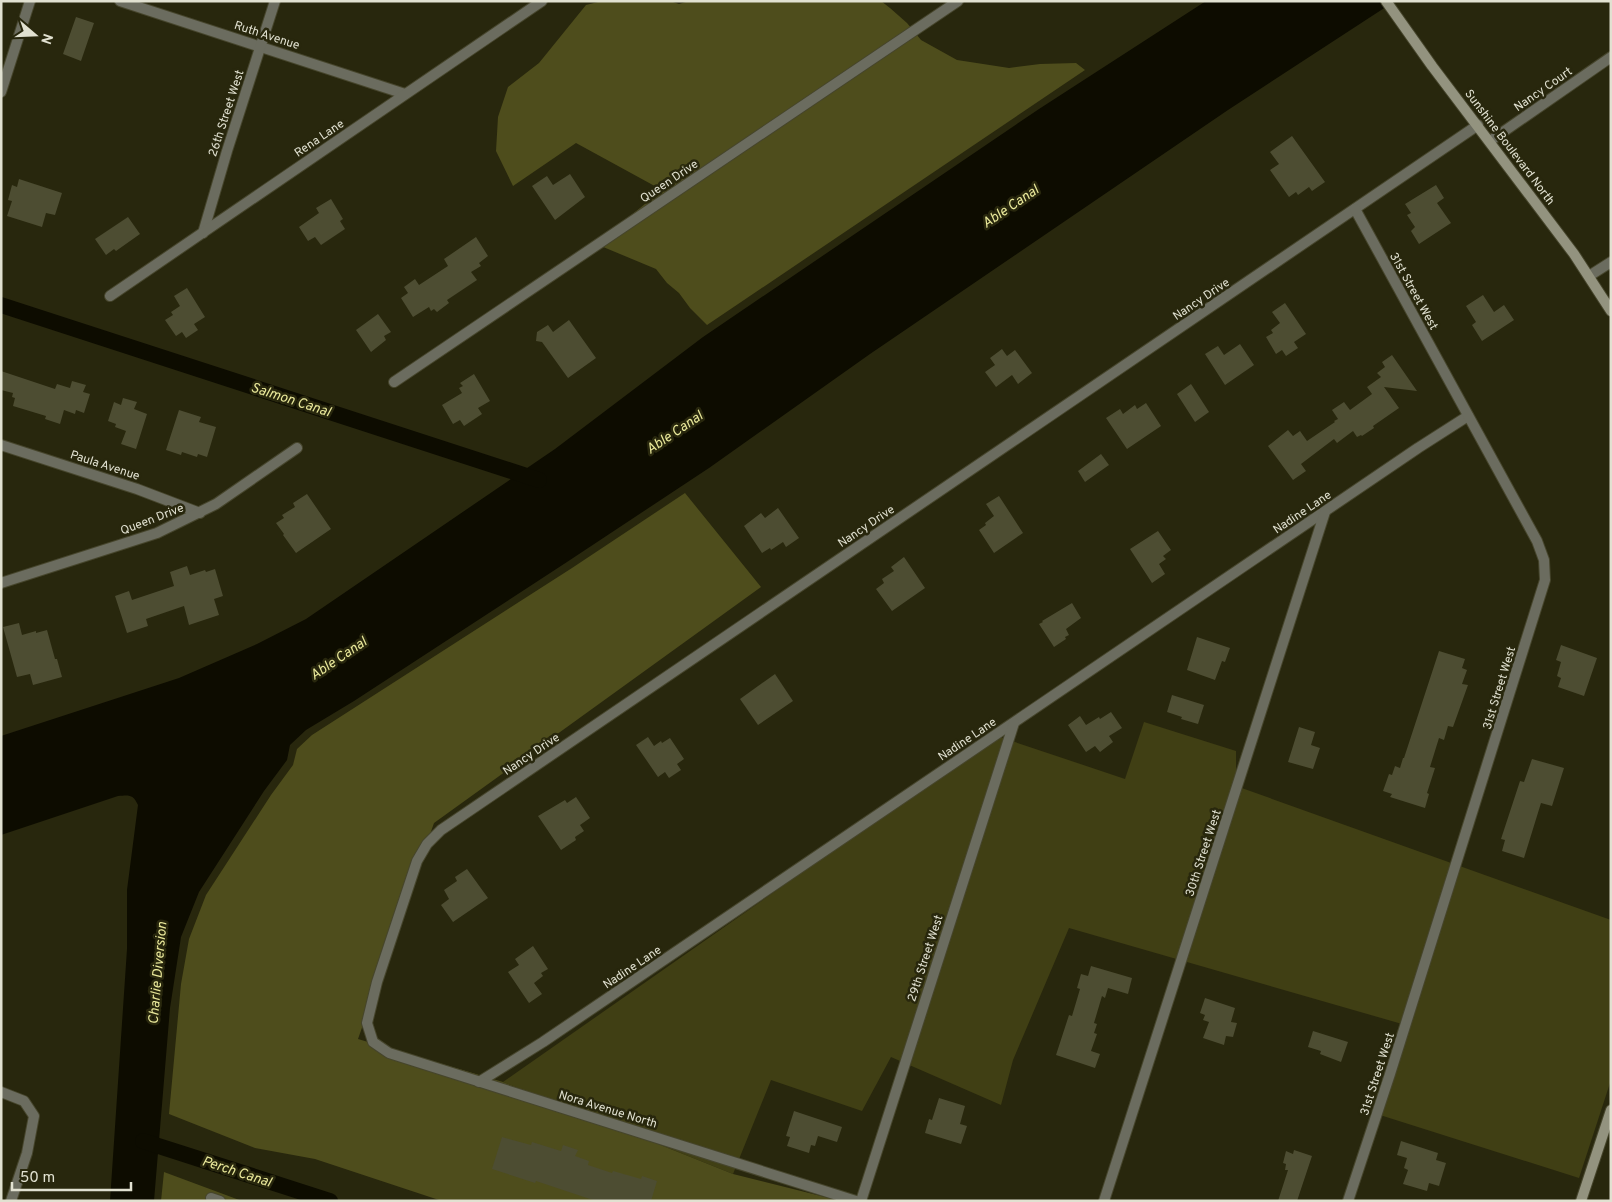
<svg xmlns="http://www.w3.org/2000/svg" width="1612" height="1202" font-family="Overpass,sans-serif">
<rect width="100%" height="100%" fill="#28270d"/>
<path fill="#403f14" d="M1144 722 1236 751V786L1611 920V1080L1579 1178 1380 1115 1409 1026 1069 928 1013 1060 1001 1105 891 1057 862 1111 771 1080 733 1174 503 1082 997 736 1125 779Z"/>
<g fill="#4e4d1c">
<path d="M602 1H670L679 4 689 1H881L890 8 907 23 921 40 957 60 1009 68 1040 64 1076 63 1085 70 707 325 690 308 679 293 667 283 656 269 596 244 662 190 576 143 513 186 496 151 498 117 508 87 539 63 586 5Z"/>
<path d="M685 493 761 587 434 823 358 1039 503 1082 733 1174 841 1201H442L315 1159 255 1148 169 1114 181 984 189 939 206 895 271 795 293 765 297 749 312 735 572 568Z"/>
<path d="M164 1172 242 1201H161Z"/>
</g>
<path fill="#0d0c00" d="M1206 1H1395L1228 110 870 354 709 468 567 562 354 701 306 730 290 745 287 760 264 791 199 892 181 937 170 1008 154 1201H110L127 949V890L138 805C133 794 129 795 118 796L1 835V736L179 678 257 644 306 619 555 449 703 337 1039 109Z"/>
<g fill="none" stroke-linecap="round" stroke-linejoin="round">
<g stroke="#0d0c00" stroke-width="16">
<path d="M1 305 539 480"/>
<path d="M143 1141 330 1201"/>
</g>
</g>
<g fill="#4d4d32">
<path d="M76 17 94 23 81 61 63 54Z"/>
<path d="M1292 136 1325 182 1312 191 1309 187 1298 195 1296 192 1289 197 1270 170 1279 164 1270 152Z"/>
<path d="M570 174 585 197 555 220 532 186 547 176 553 185Z"/>
<path d="M19 179 62 193 55 215 46 213 42 227 7 216 12 201 8 200 12 185 17 187Z"/>
<path d="M1436 185 1444 198 1437 203 1451 223 1419 244 1411 231 1415 227 1407 215 1411 213 1405 204Z"/>
<path d="M331 199 343 219 340 221 345 229 321 245 315 237 308 241 299 227 319 213 316 208Z"/>
<path d="M128 217 140 234 116 251 114 249 106 255 95 239Z"/>
<path d="M476 237 488 256 479 263 481 266 471 272 477 280 447 300 449 303 437 312 434 309 431 311 429 307 413 317 401 298 408 293 404 287 415 279 419 285 448 266 444 259Z"/>
<path d="M187 288 205 317 194 324 198 330 186 338 182 332 176 336 165 320 173 315 171 312 180 306 174 296Z"/>
<path d="M1483 295 1494 312 1504 305 1514 320 1482 341 1472 325 1476 322 1466 306Z"/>
<path d="M1285 303 1306 334 1294 342 1298 348 1286 356 1282 350 1276 354 1266 337 1273 333 1271 330 1280 323 1272 312Z"/>
<path d="M378 314 391 332 384 336 386 340 371 352 356 330Z"/>
<path d="M569 320 596 358 568 378 542 342 536 341 537 332 548 325 553 332Z"/>
<path d="M1240 344 1254 365 1225 385 1205 354 1218 346 1224 355Z"/>
<path d="M1002 349 1007 356 1015 350 1032 373 1018 384 1012 375 996 387 985 372 995 365 990 358Z"/>
<path d="M1392 355 1417 391 1384 387 1399 408 1373 426 1374 428 1362 436 1361 435 1357 437 1353 431 1337 443 1334 439 1301 464 1306 471 1293 480 1268 446 1288 430 1293 436 1300 431 1307 441 1335 422 1334 421 1338 419 1332 410 1344 402 1350 410 1372 394 1367 387 1381 377 1377 373 1385 367 1382 362Z"/>
<path d="M1 371 55 389 57 384 70 388 72 381 86 385 83 392 90 394 84 413 76 410 75 414 64 410 60 424 45 419 46 416 13 406 15 398 12 397 13 393 1 390Z"/>
<path d="M474 374 490 401 478 408 482 414 464 426 460 420 453 424 442 405 462 393 459 388 463 386 460 383Z"/>
<path d="M1191 384 1209 412 1195 422 1177 394Z"/>
<path d="M123 398 137 402 134 409 147 414 136 449 121 444 126 431 115 427 116 424 108 421 114 402 121 405Z"/>
<path d="M1146 403 1161 426 1127 449 1106 418 1120 409 1123 414 1135 405 1137 409Z"/>
<path d="M179 410 201 417 199 422 216 427 207 457 198 454 197 457 182 452 181 455 166 450Z"/>
<path d="M1101 454 1109 465 1085 482 1078 471Z"/>
<path d="M307 494 331 529 296 553 283 535 284 534 276 523 284 518 282 515 295 507 293 503Z"/>
<path d="M999 496 1023 533 994 553 979 530 986 525 985 523 994 516 986 504Z"/>
<path d="M778 508 799 538 786 547 783 542 771 550 770 548 762 553 744 526 761 513 765 518Z"/>
<path d="M1158 531 1171 550 1163 556 1166 559 1159 564 1165 574 1152 583 1130 549Z"/>
<path d="M904 557 925 588 892 611 876 589 884 583 882 579 894 571 891 567Z"/>
<path d="M187 566 190 575 205 570 206 572 215 569 223 596 214 599 219 615 189 625 184 606 146 619 148 626 127 633 115 596 129 591 132 600 174 586 170 572Z"/>
<path d="M1072 603 1081 618 1066 629 1069 635 1065 637 1066 639 1054 647 1039 624 1043 622 1042 621Z"/>
<path d="M19 623 22 635 36 631V633L47 630 55 659H57L62 677 33 685 30 674 17 677 3 627Z"/>
<path d="M1197 637 1230 648 1225 662 1222 661 1215 680 1187 670Z"/>
<path d="M1561 645 1597 658 1584 696 1558 687 1561 678 1557 676 1561 662 1556 660Z"/>
<path d="M1439 651 1465 659 1462 668 1467 670 1462 684 1468 685 1453 727 1448 726 1444 740 1439 738 1430 767 1435 768 1427 793 1429 794 1425 808 1390 797 1392 794 1383 791 1389 774 1392 775 1395 766 1400 768 1403 758H1404Z"/>
<path d="M775 674 793 701 758 725 740 699Z"/>
<path d="M1172 695 1204 705 1198 724 1181 719 1182 717 1167 712Z"/>
<path d="M1111 712 1122 728 1109 736 1113 742 1100 752 1095 746 1086 752 1068 725 1080 716 1086 725 1099 717 1100 719Z"/>
<path d="M1299 727 1315 732 1311 745 1320 748 1313 769 1288 762Z"/>
<path d="M648 737 654 746 661 741 662 743 670 738 684 759 677 764 681 770 669 778 665 772 658 777 636 745Z"/>
<path d="M1532 759 1564 768 1552 806 1541 803 1524 858 1502 851 1505 840 1501 839 1520 781 1524 782Z"/>
<path d="M576 797 590 818 580 825 584 831 575 837 576 840 561 850 538 816 565 800 567 803Z"/>
<path d="M467 869 488 898 453 922 441 905 449 899 444 890 457 881 455 877Z"/>
<path d="M533 946 548 969 541 973 543 976 534 983 542 994 529 1003 508 972 519 965 515 959Z"/>
<path d="M1091 966 1132 978 1128 994 1108 988 1105 998 1102 996 1094 1023 1097 1024 1094 1033 1097 1034 1091 1051 1100 1054 1095 1068 1056 1055 1069 1015 1072 1016 1080 989 1077 988 1081 974 1088 976Z"/>
<path d="M1205 998 1235 1008 1231 1022 1237 1023 1233 1037 1226 1036 1224 1045 1203 1038 1209 1022 1203 1020 1205 1015 1200 1013Z"/>
<path d="M1313 1031 1348 1042 1341 1062 1320 1054 1321 1051 1308 1047Z"/>
<path d="M939 1098 965 1106 960 1124 967 1126 961 1144 925 1133 929 1119 932 1120Z"/>
<path d="M794 1111 842 1127 837 1142 818 1136 815 1146 811 1145 809 1153 787 1146 790 1137 786 1136Z"/>
<path d="M502 1137 531 1145 532 1142 561 1151 563 1145 578 1150 575 1156 589 1161 588 1165 612 1173 613 1171 641 1179 642 1176 657 1181 651 1201H596L536 1181 535 1183 492 1169Z"/>
<path d="M1401 1141 1438 1153 1436 1160 1446 1163 1439 1186 1429 1183 1427 1191 1403 1184 1408 1170 1404 1168 1407 1158 1397 1155Z"/>
<path d="M1294 1150 1312 1156 1297 1201H1278L1288 1170H1285L1286 1164 1283 1163 1286 1151 1293 1154Z"/>
</g>
<g fill="none" stroke-linecap="round" stroke-linejoin="round">
<defs>
<g id="street">
<path d="M120 1 405 94"/>
<path d="M1 92 30 1"/>
<path d="M1490 141 1611 57"/>
<path d="M203 233 227 151 275 1"/>
<path d="M1589 276 1611 262"/>
<path d="M110 296 542 1"/>
<path d="M394 382 958 1"/>
<path d="M1 445 137 489 200 513"/>
<path d="M1 583 157 533 216 504 297 448"/>
<path d="M479 1082 543 1042 1418 448 1468 416"/>
<path d="M1 1092 24 1101 34 1116 27 1153 11 1201"/>
<path d="M211 1198 220 1201"/>
<path d="M856 1201 389 1053 373 1042 367 1023 377 982 417 861 427 844 441 830 1478 125"/>
<path d="M861 1201 1014 723"/>
<path d="M1104 1201 1325 512"/>
<path d="M1348 1201 1390 1074 1545 580 1544 560 1537 541 1355 209"/>
</g>
<g id="secondary">
<path d="M1386 1 1432 66 1574 254 1611 311"/>
<path d="M1581 1201 1611 1110"/>
</g>
</defs>
<use href="#street" stroke="#46452c" stroke-width="12"/>
<use href="#secondary" stroke="#46452c" stroke-width="12"/>
<use href="#street" stroke="#6b6c5f" stroke-width="10"/>
<use href="#secondary" stroke="#93937f" stroke-width="10"/>
</g>
<g text-anchor="middle" stroke-width="5" stroke-linejoin="round" paint-order="stroke">
<g font-size="12" fill="#e1e1d1" stroke="#28270d">
<text transform="translate(267 35) rotate(18)" y="4">Ruth Avenue</text>
<text transform="translate(1543 89) rotate(-35)" y="4">Nancy Court</text>
<text transform="translate(226 113) rotate(-72)" y="4">26th Street West</text>
<text transform="translate(319 138) rotate(-34)" y="4">Rena Lane</text>
<text transform="translate(1510 147) rotate(53)" y="4">Sunshine Boulevard North</text>
<text transform="translate(669 181) rotate(-34)" y="4">Queen Drive</text>
<text transform="translate(1414 291) rotate(61)" y="4">31st Street West</text>
<text transform="translate(1201 299) rotate(-34)" y="4">Nancy Drive</text>
<text transform="translate(105 465) rotate(18)" y="4">Paula Avenue</text>
<text transform="translate(1302 512) rotate(-34)" y="4">Nadine Lane</text>
<text transform="translate(152 519) rotate(-21)" y="4">Queen Drive</text>
<text transform="translate(866 526) rotate(-34)" y="4">Nancy Drive</text>
<text transform="translate(1499 688) rotate(-73)" y="4">31st Street West</text>
<text transform="translate(967 739) rotate(-34)" y="4">Nadine Lane</text>
<text transform="translate(531 754) rotate(-34)" y="4">Nancy Drive</text>
<text transform="translate(1203 853) rotate(-72)" y="4">30th Street West</text>
<text transform="translate(925 958) rotate(-72)" y="4">29th Street West</text>
<text transform="translate(632 967) rotate(-34)" y="4">Nadine Lane</text>
<text transform="translate(1377 1074) rotate(-72)" y="4">31st Street West</text>
<text transform="translate(608 1109) rotate(17)" y="4">Nora Avenue North</text>
</g>
<g font-size="14" font-style="italic" fill="#eae99b" stroke="#28270d">
<text transform="translate(1010 206) rotate(-34)" y="5">Able Canal</text>
<text transform="translate(291 399) rotate(18)" y="5">Salmon Canal</text>
<text transform="translate(674 432) rotate(-34)" y="5">Able Canal</text>
<text transform="translate(338 658) rotate(-34)" y="5">Able Canal</text>
<text transform="translate(157 973) rotate(-85)" y="5">Charlie Diversion</text>
<text transform="translate(237 1171) rotate(18)" y="5">Perch Canal</text>
</g>
</g>
<rect width="1612" height="1202" fill="none" stroke="#e1e1d1" stroke-width="5"/>
<g transform="translate(35 35) rotate(109)" stroke="#28270d" stroke-width="4" paint-order="stroke">
<path d="M0-4L9 19L0 12L-9 19Z" fill="#e1e1d1"/>
<text y="-8" font-size="14" font-weight="bold" text-anchor="middle" fill="#e1e1d1">N</text>
</g>
<path d="M12 1182v8h119v-8" fill="none" stroke="#e1e1d1" stroke-width="2.5"/>
<text x="20" y="1182" font-size="15" fill="#e1e1d1" stroke="#28270d" stroke-width="4" paint-order="stroke">50 m</text>
</svg>
